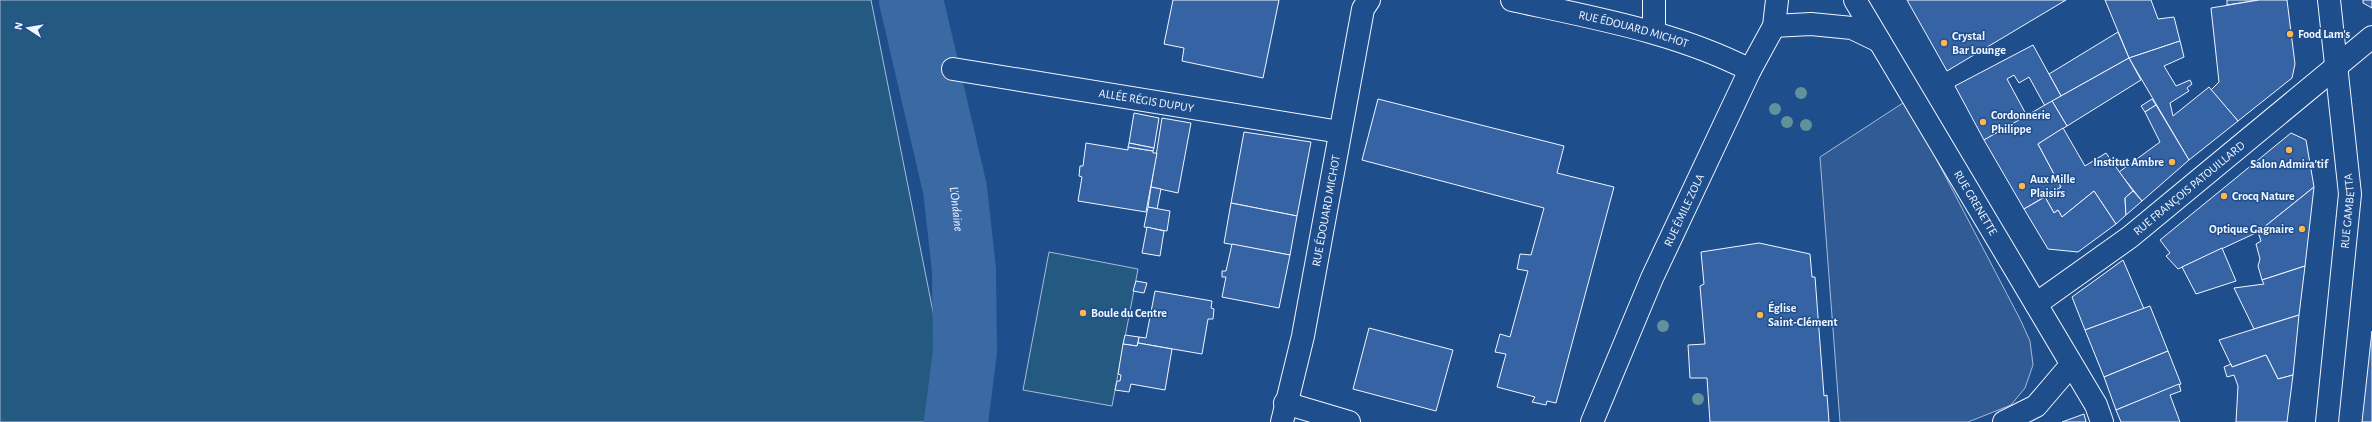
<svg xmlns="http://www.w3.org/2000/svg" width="2372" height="422" font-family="'Alegreya Sans',sans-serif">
<rect width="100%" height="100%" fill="#1f4e8c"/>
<g fill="#245a82" stroke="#a8bbd7">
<path d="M0 0H871L945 372 933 422H0Z"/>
<path d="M1049 252 1138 269 1112 406 1023 390Z"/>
</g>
<path fill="#305b95" stroke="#a8bbd7" d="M1906 101 2020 319 2030 341 2033 365 2025 388 2011 405 1968 422H1840L1820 157Z"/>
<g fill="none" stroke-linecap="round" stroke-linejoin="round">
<path stroke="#3b69a3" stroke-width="64" id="s1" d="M911 0 955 189 964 270 965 351 956 422"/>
</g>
<g fill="#3563a3" stroke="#f2f6ff">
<path d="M1173 0H1279L1263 78 1182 61 1184 48 1164 44Z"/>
<path d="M1907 0H2066L1947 71Z"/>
<path d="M2105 0H2151L2158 19 2174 17 2180 41 2129 58Z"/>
<path d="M2227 0H2259L2227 5Z"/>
<path d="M2259 0H2287L2295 64 2292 78 2238 121 2211 90 2219 82 2211 8Z"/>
<path d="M2363 0H2372V8L2363 3Z"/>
<path d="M2118 32 2129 58 2061 96 2049 74Z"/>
<path d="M2180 41 2184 57 2164 66 2176 86 2190 80 2192 84 2187 88 2189 91 2170 103 2173 116 2209 87 2238 121 2189 160 2129 58Z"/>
<path d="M2033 45 2061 96 2045 106 2029 77 2019 83 2014 75 2007 79 2027 116 1984 140 1955 86Z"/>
<path d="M2129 58 2141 80 2067 126 2052 101Z"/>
<path d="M1378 99 1564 146 1557 173 1614 187 1556 403 1547 401 1546 405 1532 402 1535 397 1497 387 1506 354 1495 352 1500 334 1510 337 1528 271 1517 269 1520 254 1531 255 1544 208 1362 160Z"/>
<path d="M2152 99 2156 105 2145 112 2141 106Z"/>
<path d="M2052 101 2067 126 2038 144 2061 187 2024 209 1984 140Z"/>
<path d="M2156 105 2189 160 2142 201 2119 172 2160 142 2145 112Z"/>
<path d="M1134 113 1159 118 1154 148 1129 143Z"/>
<path d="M1162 118 1191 123 1178 193 1151 187Z"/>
<path d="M2063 128 2085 166 2106 153 2133 191 2125 198 2126 215 2116 224 2094 191 2062 217 2058 210 2054 213 2045 197 2061 187 2038 144Z"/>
<path d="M1244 132 1311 142 1297 216 1231 203Z"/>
<path d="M2291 133 2306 140 2314 187 2258 232 2178 269 2166 256 2170 253 2160 240Z"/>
<path d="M1086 143 1128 150V147L1153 151V153H1157L1146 212 1078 201 1082 177 1079 176 1080 166H1083Z"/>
<path d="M1129 143 1154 148 1153 151 1128 147Z"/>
<path d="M1151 187 1161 189 1157 209 1148 207Z"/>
<path d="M2314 187 2305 266 2262 280 2258 266 2260 259 2256 244 2261 241 2258 232Z"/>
<path d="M2094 191 2116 224 2078 252 2048 249 2024 209 2045 197 2054 213 2058 210 2062 217Z"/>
<path d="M2133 191 2142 201 2126 215 2125 198Z"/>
<path d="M1231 203 1297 216 1290 255 1224 243Z"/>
<path d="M1148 207 1170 211 1167 231 1144 227Z"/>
<path d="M1147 227 1164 231 1160 256 1142 253Z"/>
<path d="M1759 243 1810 254 1812 277H1815L1824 396 1827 395 1829 422H1710L1707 378H1690L1688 345 1705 344 1700 286 1704 284 1701 252Z"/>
<path d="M1232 244 1290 255 1279 308 1222 297 1226 277H1222V271H1226Z"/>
<path d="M2222 248 2236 281 2196 294 2182 267Z"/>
<path d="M2123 260 2144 309 2085 330 2072 297Z"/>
<path d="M2305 266 2299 315 2254 329 2234 288 2264 284 2262 280Z"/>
<path d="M1136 281 1147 283 1144 293 1133 291Z"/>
<path d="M1155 291 1212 301 1211 308 1214 309 1213 319H1208L1202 354 1138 343 1139 337 1146 338Z"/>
<path d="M2150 306 2168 351 2104 377 2085 330Z"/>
<path d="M2299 315 2293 375 2278 379 2266 355 2232 367 2219 340Z"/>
<path d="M1369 328 1453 350 1436 411 1353 389Z"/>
<path d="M2372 331V422H2362Z"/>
<path d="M1125 335 1139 337 1137 346 1123 344Z"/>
<path d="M1138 343 1172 349 1165 390 1131 384 1129 392 1115 390 1117 381H1120L1121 375 1118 374 1123 344 1137 346Z"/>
<path d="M2168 351 2181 384 2116 410 2104 377Z"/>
<path d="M2266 355 2278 379 2293 375 2287 422H2236L2238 386 2234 375 2227 377 2224 367 2231 364 2232 367Z"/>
<path d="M2179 384 2181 391 2170 395 2180 422H2121L2116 410Z"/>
<path d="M2084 414 2086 422H2062Z"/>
</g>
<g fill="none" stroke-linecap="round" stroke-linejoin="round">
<defs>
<g id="street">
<path id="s2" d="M1512 0C1594 18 1676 32 1750 70"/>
<path d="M1654 0V32"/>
<path id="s3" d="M1855 0 2096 405 2102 422"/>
<path d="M1774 26 1811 24 1852 28 1879 41"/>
<path id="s4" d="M953 69 1340 132"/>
<path id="s5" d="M2036 304 2130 237 2372 37"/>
<path d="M1285 403 1349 422"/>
<path id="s6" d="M1282 422 1303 336 1363 9 1369 0"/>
<path d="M2004 422 2036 406 2071 365"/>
</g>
<g id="secondary">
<path id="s7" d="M1592 422 1652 278 1750 70 1774 26 1777 0"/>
<path id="s8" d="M2327 422 2350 194 2329 0"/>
</g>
</defs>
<use href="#street" stroke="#f2f6ff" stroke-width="24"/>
<use href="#secondary" stroke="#f2f6ff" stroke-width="24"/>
<use href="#street" stroke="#1f4e8c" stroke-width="22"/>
<use href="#secondary" stroke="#1f4e8c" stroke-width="22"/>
</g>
<g fill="#61919a">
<circle cx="1801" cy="93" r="6"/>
<circle cx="1775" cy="109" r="6"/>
<circle cx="1787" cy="122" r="6"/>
<circle cx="1806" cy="125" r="6"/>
<circle cx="1663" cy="326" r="6"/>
<circle cx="1698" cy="399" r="6"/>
</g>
<g fill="#ffb74d" stroke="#1f4e8c" stroke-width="1.5">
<circle cx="2290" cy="34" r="4"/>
<circle cx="1944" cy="43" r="4"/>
<circle cx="1983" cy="122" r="4"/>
<circle cx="2289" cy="150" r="4"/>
<circle cx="2172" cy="162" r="4"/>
<circle cx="2022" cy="186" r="4"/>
<circle cx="2224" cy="196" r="4"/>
<circle cx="2302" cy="229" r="4"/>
<circle cx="1083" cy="313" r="4"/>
<circle cx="1760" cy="315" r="4"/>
</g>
<g text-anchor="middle" stroke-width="3" stroke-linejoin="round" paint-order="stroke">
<g font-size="12" fill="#f2f6ff" stroke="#1f4e8c">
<text dy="4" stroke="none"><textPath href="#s2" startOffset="125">RUE ÉDOUARD MICHOT</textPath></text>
<text dy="4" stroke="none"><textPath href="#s4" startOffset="196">ALLÉE RÉGIS DUPUY</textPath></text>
<text dy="4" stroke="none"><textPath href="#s5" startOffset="192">RUE FRANÇOIS PATOUILLARD</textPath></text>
<text dy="4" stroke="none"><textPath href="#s3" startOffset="236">RUE GRENETTE</textPath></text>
<text dy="4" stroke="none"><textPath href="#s7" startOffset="231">RUE ÉMILE ZOLA</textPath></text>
<text dy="4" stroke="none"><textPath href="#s6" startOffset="216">RUE ÉDOUARD MICHOT</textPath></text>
<text dy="4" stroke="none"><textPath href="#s8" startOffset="212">RUE GAMBETTA</textPath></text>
</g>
<g font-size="12" font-weight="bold" fill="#f2f6ff" stroke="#1f4e8c" text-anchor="start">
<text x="2298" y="38">Food Lam's</text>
<text x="1952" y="40">Crystal<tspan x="1952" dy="14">Bar Lounge</tspan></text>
<text x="1991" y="119">Cordonnerie<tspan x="1991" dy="14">Philippe</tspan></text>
<text x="2164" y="166" text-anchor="end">Institut Ambre</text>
<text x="2289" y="168" text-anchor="middle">Salon Admira'tif</text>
<text x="2030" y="183">Aux Mille<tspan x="2030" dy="14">Plaisirs</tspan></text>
<text x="2232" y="200">Crocq Nature</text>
<text x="2294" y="233" text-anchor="end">Optique Gagnaire</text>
<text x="1768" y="312">Église<tspan x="1768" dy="14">Saint-Clément</tspan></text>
<text x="1091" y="317">Boule du Centre</text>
</g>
<g font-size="13" font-style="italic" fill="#f2f6ff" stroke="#1f4e8c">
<text dy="5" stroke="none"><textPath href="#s1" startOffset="214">L'Ondaine</textPath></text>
</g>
</g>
<g transform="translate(28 28) rotate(282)" stroke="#1f4e8c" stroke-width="3" paint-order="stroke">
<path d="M0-3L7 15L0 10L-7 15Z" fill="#f2f6ff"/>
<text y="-6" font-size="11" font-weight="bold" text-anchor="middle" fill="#f2f6ff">N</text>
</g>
</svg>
